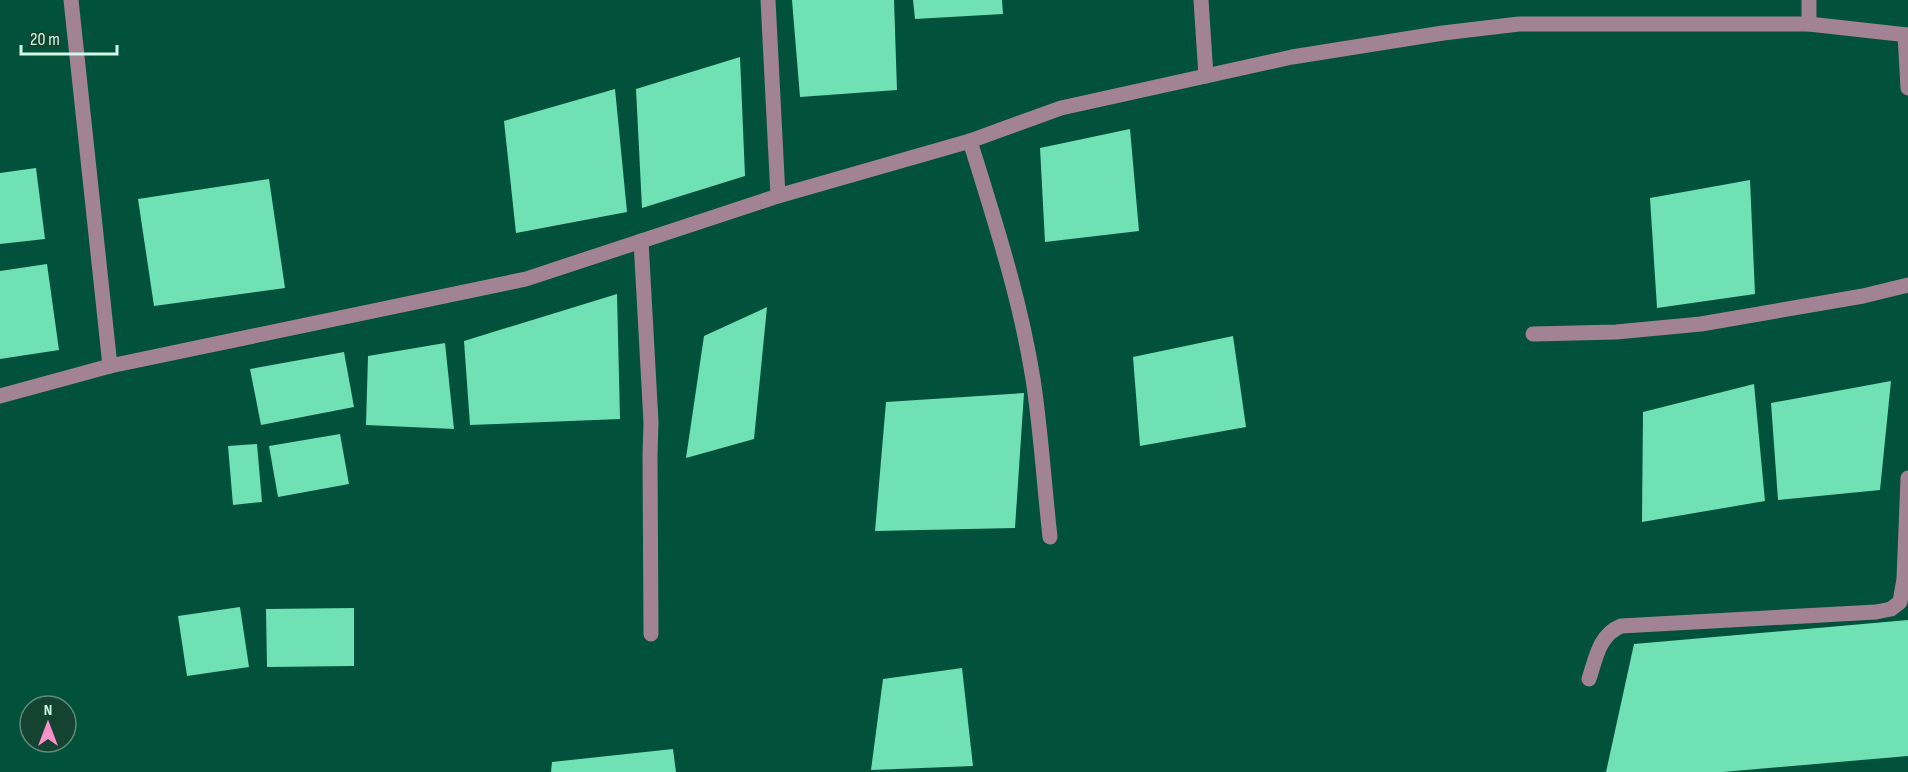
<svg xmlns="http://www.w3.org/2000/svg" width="1908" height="772" font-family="'Sofia Sans Condensed',sans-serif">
<rect width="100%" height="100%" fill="#02513a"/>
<g fill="#70e0b5">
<path d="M792 0H894L897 90 800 97Z"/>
<path d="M913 0H1002L1003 14 915 19Z"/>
<path d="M740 57 745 176 642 208 636 89Z"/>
<path d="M615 89 627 212 516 233 504 121Z"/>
<path d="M1130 129 1139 231 1045 242 1040 148Z"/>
<path d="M36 168 45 239 0 244V173Z"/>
<path d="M269 179 285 288 154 306 138 199Z"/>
<path d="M1750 180 1755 294 1657 308 1650 198Z"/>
<path d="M47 264 59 350 0 359V271Z"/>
<path d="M617 294 620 419 470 425 464 341Z"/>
<path d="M767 307 754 439 686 458 704 336Z"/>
<path d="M1233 336 1246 427 1140 446 1133 357Z"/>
<path d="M445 343 454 429 366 425 368 356Z"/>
<path d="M344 352 354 407 261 425 250 369Z"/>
<path d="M1891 381 1880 490 1778 500 1771 403Z"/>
<path d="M1754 384 1765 501 1642 522 1643 412Z"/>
<path d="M1024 393 1015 528 875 531 886 402Z"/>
<path d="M340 434 349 484 278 497 269 446Z"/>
<path d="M257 444 262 502 233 505 228 446Z"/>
<path d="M240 607 249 667 187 676 178 616Z"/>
<path d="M354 608V666L267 667 266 609Z"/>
<path d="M1908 620V756L1723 772H1606L1634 644Z"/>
<path d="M962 668 973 766 871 770 883 679Z"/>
<path d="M673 749 676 772H551L552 762Z"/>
</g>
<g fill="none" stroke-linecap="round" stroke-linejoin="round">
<g stroke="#a28393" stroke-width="15">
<path d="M71 0 110 366 526 279 778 196 970 141 1061 108 1292 57 1443 33 1519 24H1809L1908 35"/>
<path d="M768 0 778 196"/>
<path d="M1201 0 1206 76"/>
<path d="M1809 0V24"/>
<path d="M1905 35 1908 88"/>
<path d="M970 141C994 219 1020 297 1033 379 1041 431 1044 484 1050 537"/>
<path d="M641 241 651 422 650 455 651 634"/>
<path d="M1533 334 1616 332 1701 324 1863 296 1908 285"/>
<path d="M0 396 110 366"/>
<path d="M1589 679C1596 658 1599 635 1621 626L1876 612 1891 609 1900 602 1904 579 1908 478"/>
</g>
</g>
<g transform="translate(48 724)"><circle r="28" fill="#144332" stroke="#5f8c7a" stroke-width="1.5"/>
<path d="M0-4.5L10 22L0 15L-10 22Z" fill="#f890ca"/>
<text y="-9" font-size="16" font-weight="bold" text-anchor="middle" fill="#d0f9e7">N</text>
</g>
<path d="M21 45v9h96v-9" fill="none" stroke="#d0f9e7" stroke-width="3"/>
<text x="30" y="45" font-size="18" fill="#d0f9e7" stroke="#144332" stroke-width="4.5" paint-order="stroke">20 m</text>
</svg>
